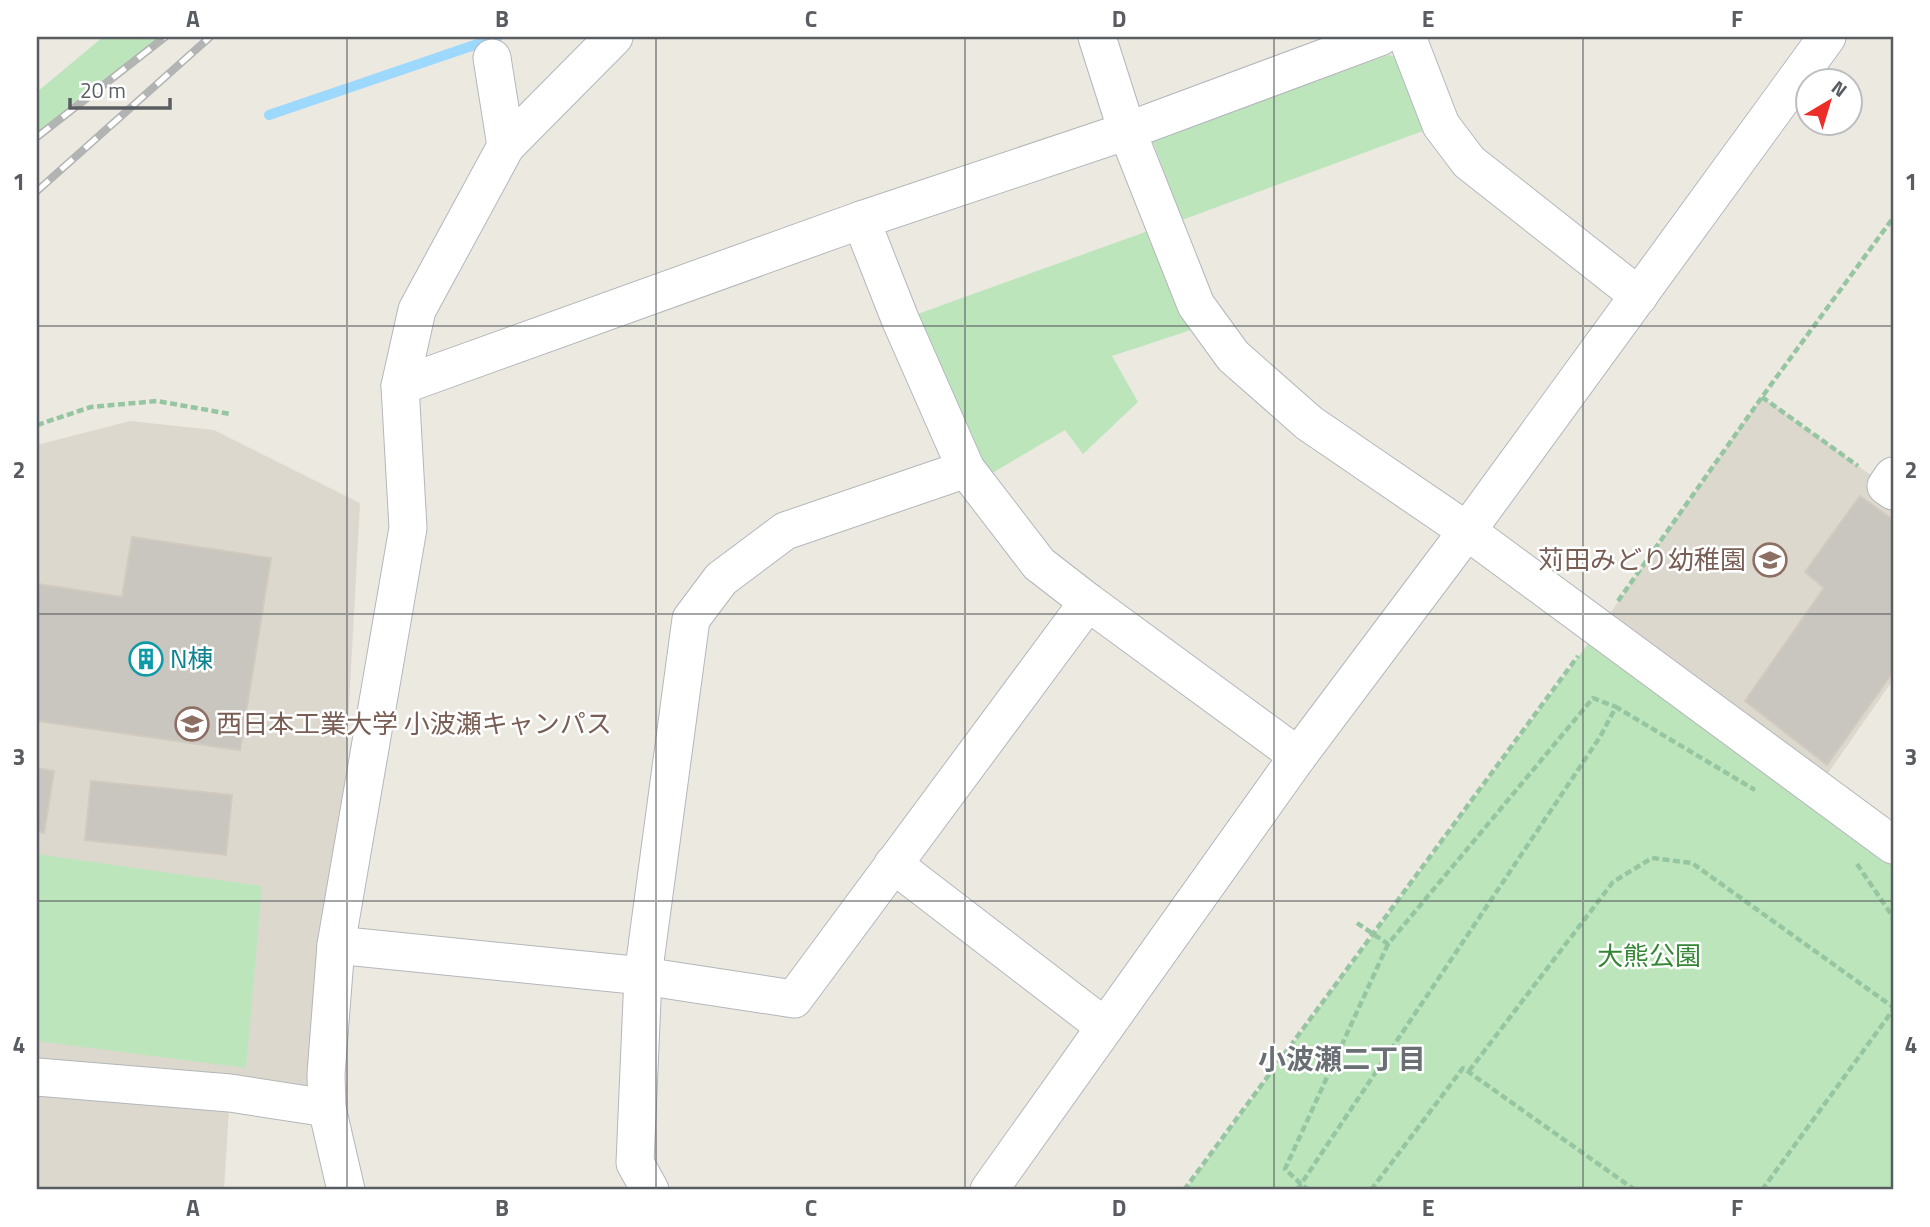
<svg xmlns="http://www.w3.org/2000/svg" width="1930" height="1227" font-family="'Titillium Web','Noto Sans JP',sans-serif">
<rect width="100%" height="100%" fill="#ece9e0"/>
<g fill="#dcd8ce">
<path d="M1762 397 1893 491V680L1817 789 1599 629Z"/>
<path d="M130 421 214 430 360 503 327 1108 230 1093 224 1190H37V445Z"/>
</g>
<g fill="#bde5bb">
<path d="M103 37H159L37 135V92Z"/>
<path d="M1389 55 1404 58 1431 128 1182 220 1151 137Z"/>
<path d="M1148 231 1191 330 1112 356 1138 402 1083 454 1065 430 989 475 915 315Z"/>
<path d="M1599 629 1893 844V1190H1185Z"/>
<path d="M37 854 262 886 246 1068 37 1041Z"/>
</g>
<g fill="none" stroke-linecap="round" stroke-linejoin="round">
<path stroke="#9dd8ff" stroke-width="10" d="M269 115 498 37"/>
</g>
<g fill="#c9c5bf" stroke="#d1cabe" stroke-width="2">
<path d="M1860 496 1893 520V672L1827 765 1745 701 1824 588 1805 572Z"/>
<path d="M132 537 271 558 240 750 37 721V584L122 597Z"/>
<path d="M37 768 54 771 44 833 37 831Z"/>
<path d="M91 781 232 795 226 855 85 840Z"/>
</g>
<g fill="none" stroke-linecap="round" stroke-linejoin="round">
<defs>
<g id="minor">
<path d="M1097 37 1127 131 1196 305 1233 356 1309 423 1467 531 1893 845"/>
<path d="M1407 37 1441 125 1469 162 1639 296"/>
<path d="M492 58 506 146"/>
<path d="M861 220 900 319 966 469 1039 564 1088 602 1298 756"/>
<path d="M400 386 861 220 1127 131 1380 37"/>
<path d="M1893 476 1886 486 1893 491"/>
<path d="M893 864 1105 1027"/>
<path d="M336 945 643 976 794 999 1088 602"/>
<path d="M37 1077 230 1093 327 1108"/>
<path d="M346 1190 327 1108 326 1074 336 945 408 528 400 386 417 310 506 146 614 37"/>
<path d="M650 1190 635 1163 643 976 691 619 721 579 785 531 966 469"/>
<path d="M989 1190 1298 756 1467 531 1827 37"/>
</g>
</defs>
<use href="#minor" stroke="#b3b7bb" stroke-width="39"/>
<g stroke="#95c6a1" stroke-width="4.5" stroke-dasharray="7 3.5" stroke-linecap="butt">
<path d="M1762 397 1858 466"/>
<path d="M37 425 91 407 157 401 230 414"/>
<path d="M1618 601 1762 397 1893 218"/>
<path d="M1857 864 1893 917"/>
<path d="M1357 923 1388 944 1593 698 1616 707"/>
<path d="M1388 944 1285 1169 1301 1184 1600 737 1616 707 1755 790"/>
<path d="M1469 1071 1613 882 1652 858 1692 863 1893 1007"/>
<path d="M1184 1190 1578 656"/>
<path d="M1297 1190 1301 1184 1309 1190"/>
<path d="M1371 1190 1463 1068 1635 1190"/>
<path d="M1762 1190 1893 1010"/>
</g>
<use href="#minor" stroke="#fff" stroke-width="37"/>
<defs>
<g id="rail">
<path d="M37 137 165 37"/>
<path d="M37 191 210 37"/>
</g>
</defs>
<use href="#rail" stroke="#b2b3b3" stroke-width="8"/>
<use href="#rail" stroke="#fff" stroke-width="5" stroke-dasharray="16" stroke-linecap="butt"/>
</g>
<path fill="none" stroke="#595d61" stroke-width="2" stroke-opacity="0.55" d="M347 37V1190M656 37V1190M965 37V1190M1274 37V1190M1583 37V1190M37 326H1893M37 614H1893M37 901H1893"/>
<defs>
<symbol id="school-ring" viewBox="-11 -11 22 22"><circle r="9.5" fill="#fff" stroke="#8d6e63" stroke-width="1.5"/><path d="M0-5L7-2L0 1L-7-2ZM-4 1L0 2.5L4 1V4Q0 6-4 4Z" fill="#8d6e63"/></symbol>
<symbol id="building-ring" viewBox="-11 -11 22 22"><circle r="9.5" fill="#fff" stroke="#0f9aa8" stroke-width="1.5"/><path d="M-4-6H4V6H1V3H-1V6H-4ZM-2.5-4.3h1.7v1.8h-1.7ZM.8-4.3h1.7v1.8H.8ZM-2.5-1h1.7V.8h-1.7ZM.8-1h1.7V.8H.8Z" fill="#0f9aa8"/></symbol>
<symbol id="university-ring" viewBox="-11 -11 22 22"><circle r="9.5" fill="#fff" stroke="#8d6e63" stroke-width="1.5"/><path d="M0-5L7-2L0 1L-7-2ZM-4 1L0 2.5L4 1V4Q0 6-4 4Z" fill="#8d6e63"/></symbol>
</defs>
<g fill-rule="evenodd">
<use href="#school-ring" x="1751" y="541" width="38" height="38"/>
<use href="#building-ring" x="127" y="640" width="38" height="38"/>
<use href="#university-ring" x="173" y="705" width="38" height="38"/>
</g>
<g text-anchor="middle" stroke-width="5" stroke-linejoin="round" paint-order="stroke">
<g font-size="26" fill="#785e54" stroke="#fff" text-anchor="end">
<text x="1746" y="569">苅田みどり幼稚園</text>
<text x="216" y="733" text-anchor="start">西日本工業大学 小波瀬キャンパス</text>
</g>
<g font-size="26" fill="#0d838f" stroke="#fff" text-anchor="start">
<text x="170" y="668">N棟</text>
</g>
<g font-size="26" fill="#348634" stroke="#fff">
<text x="1649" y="965">大熊公園</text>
</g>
<g font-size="28" font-weight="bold" fill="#6a6f73" stroke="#fff">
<text x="1342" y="1069">小波瀬二丁目</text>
</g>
</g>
<rect width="1930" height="1227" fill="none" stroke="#ffffff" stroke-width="77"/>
<g transform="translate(1829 102) rotate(38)"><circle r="33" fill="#ffffff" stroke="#bdbec0" stroke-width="2"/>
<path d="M0-5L12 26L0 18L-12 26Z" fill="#eb2f28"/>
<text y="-10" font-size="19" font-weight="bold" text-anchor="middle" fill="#595d61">N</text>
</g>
<path d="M70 98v10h100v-10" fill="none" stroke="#595d61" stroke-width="3.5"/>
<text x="80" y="98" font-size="21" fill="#595d61" stroke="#ffffff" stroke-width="5" paint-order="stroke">20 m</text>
<rect x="38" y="38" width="1854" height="1150" fill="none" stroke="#595d61" stroke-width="2.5"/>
<g font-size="23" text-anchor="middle" font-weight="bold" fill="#595d61">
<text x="193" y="27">A</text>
<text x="502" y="27">B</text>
<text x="811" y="27">C</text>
<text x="1119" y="27">D</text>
<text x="1428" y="27">E</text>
<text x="1737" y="27">F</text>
<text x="19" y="190">1</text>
<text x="1911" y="190">1</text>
<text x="19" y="478">2</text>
<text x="1911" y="478">2</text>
<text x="19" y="765">3</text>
<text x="1911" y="765">3</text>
<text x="19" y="1053">4</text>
<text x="1911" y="1053">4</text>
<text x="193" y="1216">A</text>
<text x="502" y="1216">B</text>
<text x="811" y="1216">C</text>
<text x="1119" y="1216">D</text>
<text x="1428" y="1216">E</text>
<text x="1737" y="1216">F</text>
</g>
</svg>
